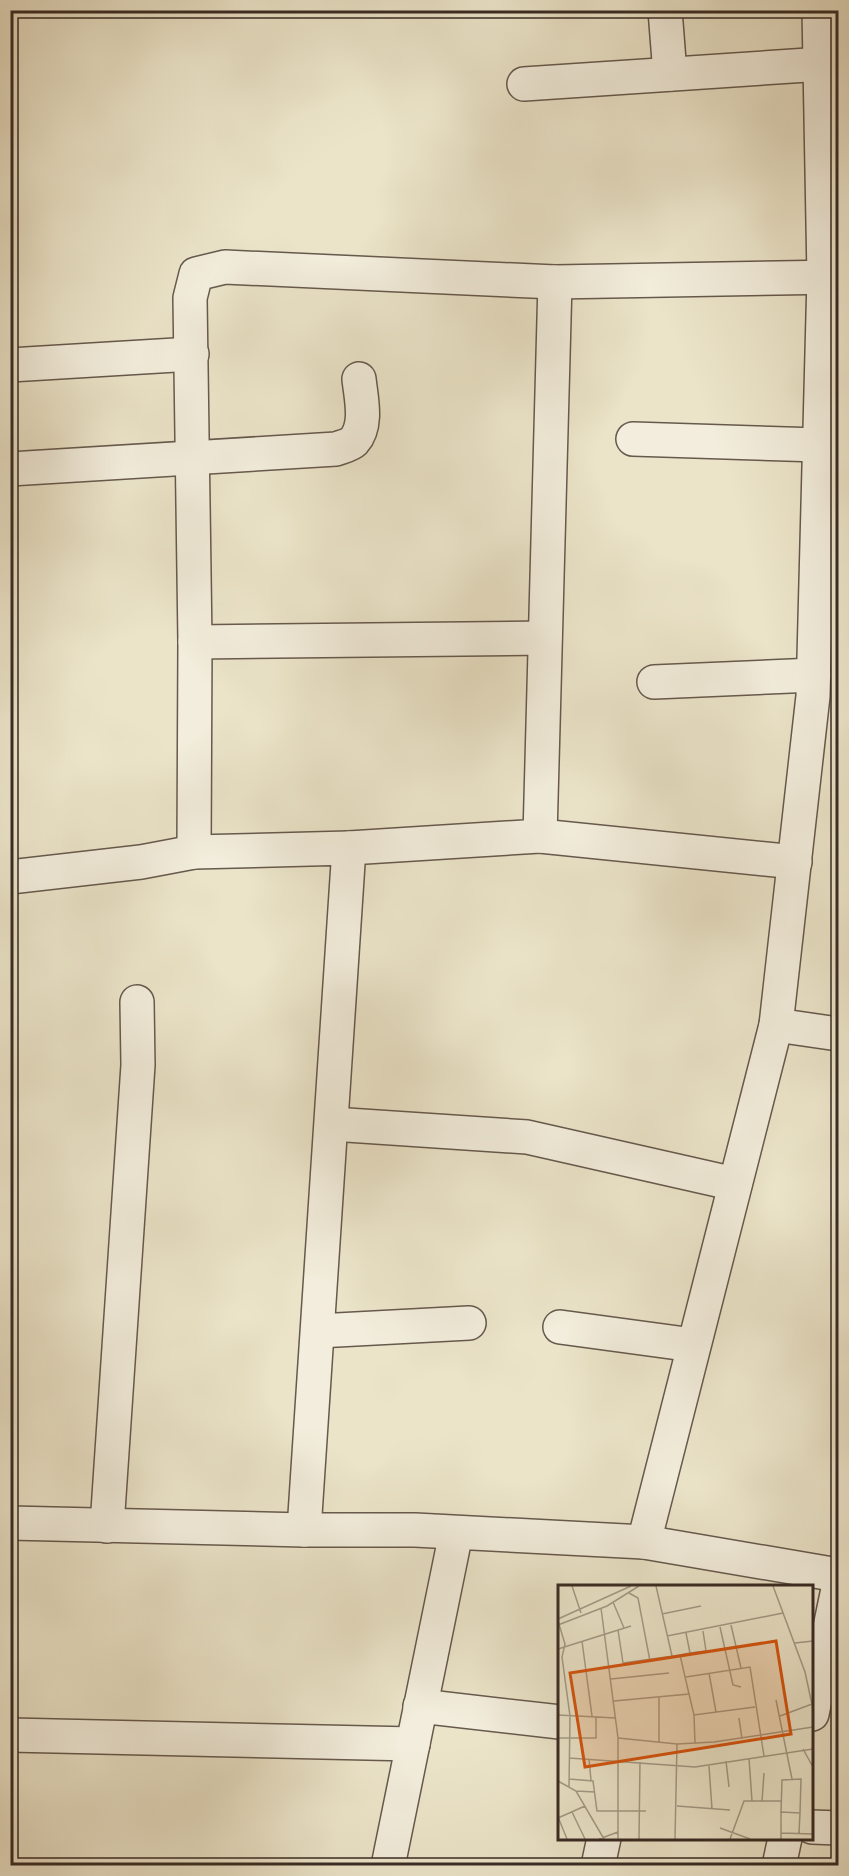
<svg xmlns="http://www.w3.org/2000/svg" width="849" height="1876" font-family="'IM FELL English',serif">
<rect width="100%" height="100%" fill="#ebe4c9"/>
<filter id="stains"><feTurbulence type="fractalNoise" baseFrequency=".00333" numOctaves="4"/><feColorMatrix values="0 0 0 0 .2 0 0 0 0 .09 0 0 0 0 .02 0 0 0 .5 -.17"/></filter>
<radialGradient id="worn" r=".72"><stop offset=".6" stop-color="#630" stop-opacity="0"/><stop offset="1" stop-color="#630" stop-opacity=".3"/></radialGradient>
<g fill="none" stroke-linecap="round" stroke-linejoin="round">
<defs>
<g id="minor">
<path d="M665 10 670 74"/>
<path d="M524 84 838 63"/>
<path d="M10 365 192 354"/>
<path d="M633 439 819 445"/>
<path d="M10 469 336 449C341 447 350 445 354 441 368 425 361 398 359 379"/>
<path d="M195 642 545 638"/>
<path d="M654 682 814 675"/>
<path d="M540 836 795 862"/>
<path d="M349 848 540 836 555 282"/>
<path d="M194 852 195 642 190 298 196 274 225 267 555 282 838 277"/>
<path d="M10 877 141 862 194 852 349 848 304 1530"/>
<path d="M776 1025 838 1034"/>
<path d="M332 1124 527 1137 735 1184"/>
<path d="M560 1327 693 1345"/>
<path d="M318 1331 469 1323"/>
<path d="M10 1523 304 1530H415L644 1542 838 1575"/>
<path d="M107 1526 138 1065 137 1002"/>
<path d="M644 1542 776 1025 813 696 824 277 819 10"/>
<path d="M420 1706 560 1722"/>
<path d="M812 1714 838 1589"/>
<path d="M10 1735 413 1744"/>
<path d="M812 1827 838 1828"/>
<path d="M388 1866 456 1533"/>
<path d="M598 1866 604 1838"/>
<path d="M779 1866 785 1838"/>
</g>
</defs>
<use href="#minor" stroke="#66594d" stroke-width="36"/>
<use href="#minor" stroke="#f2eddc" stroke-width="33"/>
</g>
<g transform="translate(558 1585)">
<rect width="255" height="255" fill="#ebe4c9"/>
<path fill="none" stroke="#a49a87" stroke-width="1.5" d="M14 1 23 28M98 1 114 71M215 1 247 87 255 124M71 8 80 13 92 76M55 17 66 43M43 23 60 153V254M104 29 143 21M0 34 73 1M0 36 7 59 4 72 12 131 11 202M0 40 49 21 81 1M173 40 183 83M162 42 175 100 183 102M109 51 225 28M24 56 34 131M237 58 255 56M0 64 73 41M132 68 148 66 145 46M122 70 132 68 128 48M151 88 158 127M128 92 192 82 206 171M53 94 111 88M131 109 136 130 197 122M101 112V157M218 115 234 194M56 116 131 109 122 70 65 78 60 45M0 130 58 133M136 130 137 158M222 131 254 119M181 133 184 154M0 153H38V132M60 153 119 159 156 157 255 142M245 164 255 182M11 173 137 182 255 164M191 173 194 216M31 174 33 195M168 176 171 202M151 181 154 224M11 194 35 196 39 226H88M0 196 18 206 46 254M18 206 37 207M204 216 206 188M119 221 172 225M14 227 27 254M0 232 9 254M0 233 27 221M162 243 192 254M223 248 255 249M241 248 242 228M41 254 60 247M81 254 82 177M117 254 119 159M172 254 186 216H223M223 254V227L242 228 243 194 224 195 223 227"/>
<path fill="#d6540e" fill-opacity="0.15" stroke="#d6540e" stroke-width="3" d="M218 56 233 149 27 182 12 88Z"/>
<rect width="255" height="255" fill="none" stroke="#392b24" stroke-width="3"/>
</g>
<rect width="849" height="1876" fill="none" stroke="#ebe4c9" stroke-width="36"/>
<rect x="12" y="12" width="825" height="1852" fill="none" stroke="#392b24" stroke-width="3"/>
<rect x="18" y="18" width="813" height="1840" fill="none" stroke="#392b24" stroke-width="1.5"/>
<rect width="100%" height="100%" filter="url(#stains)"/>
<rect width="100%" height="100%" fill="url(#worn)"/>
</svg>
